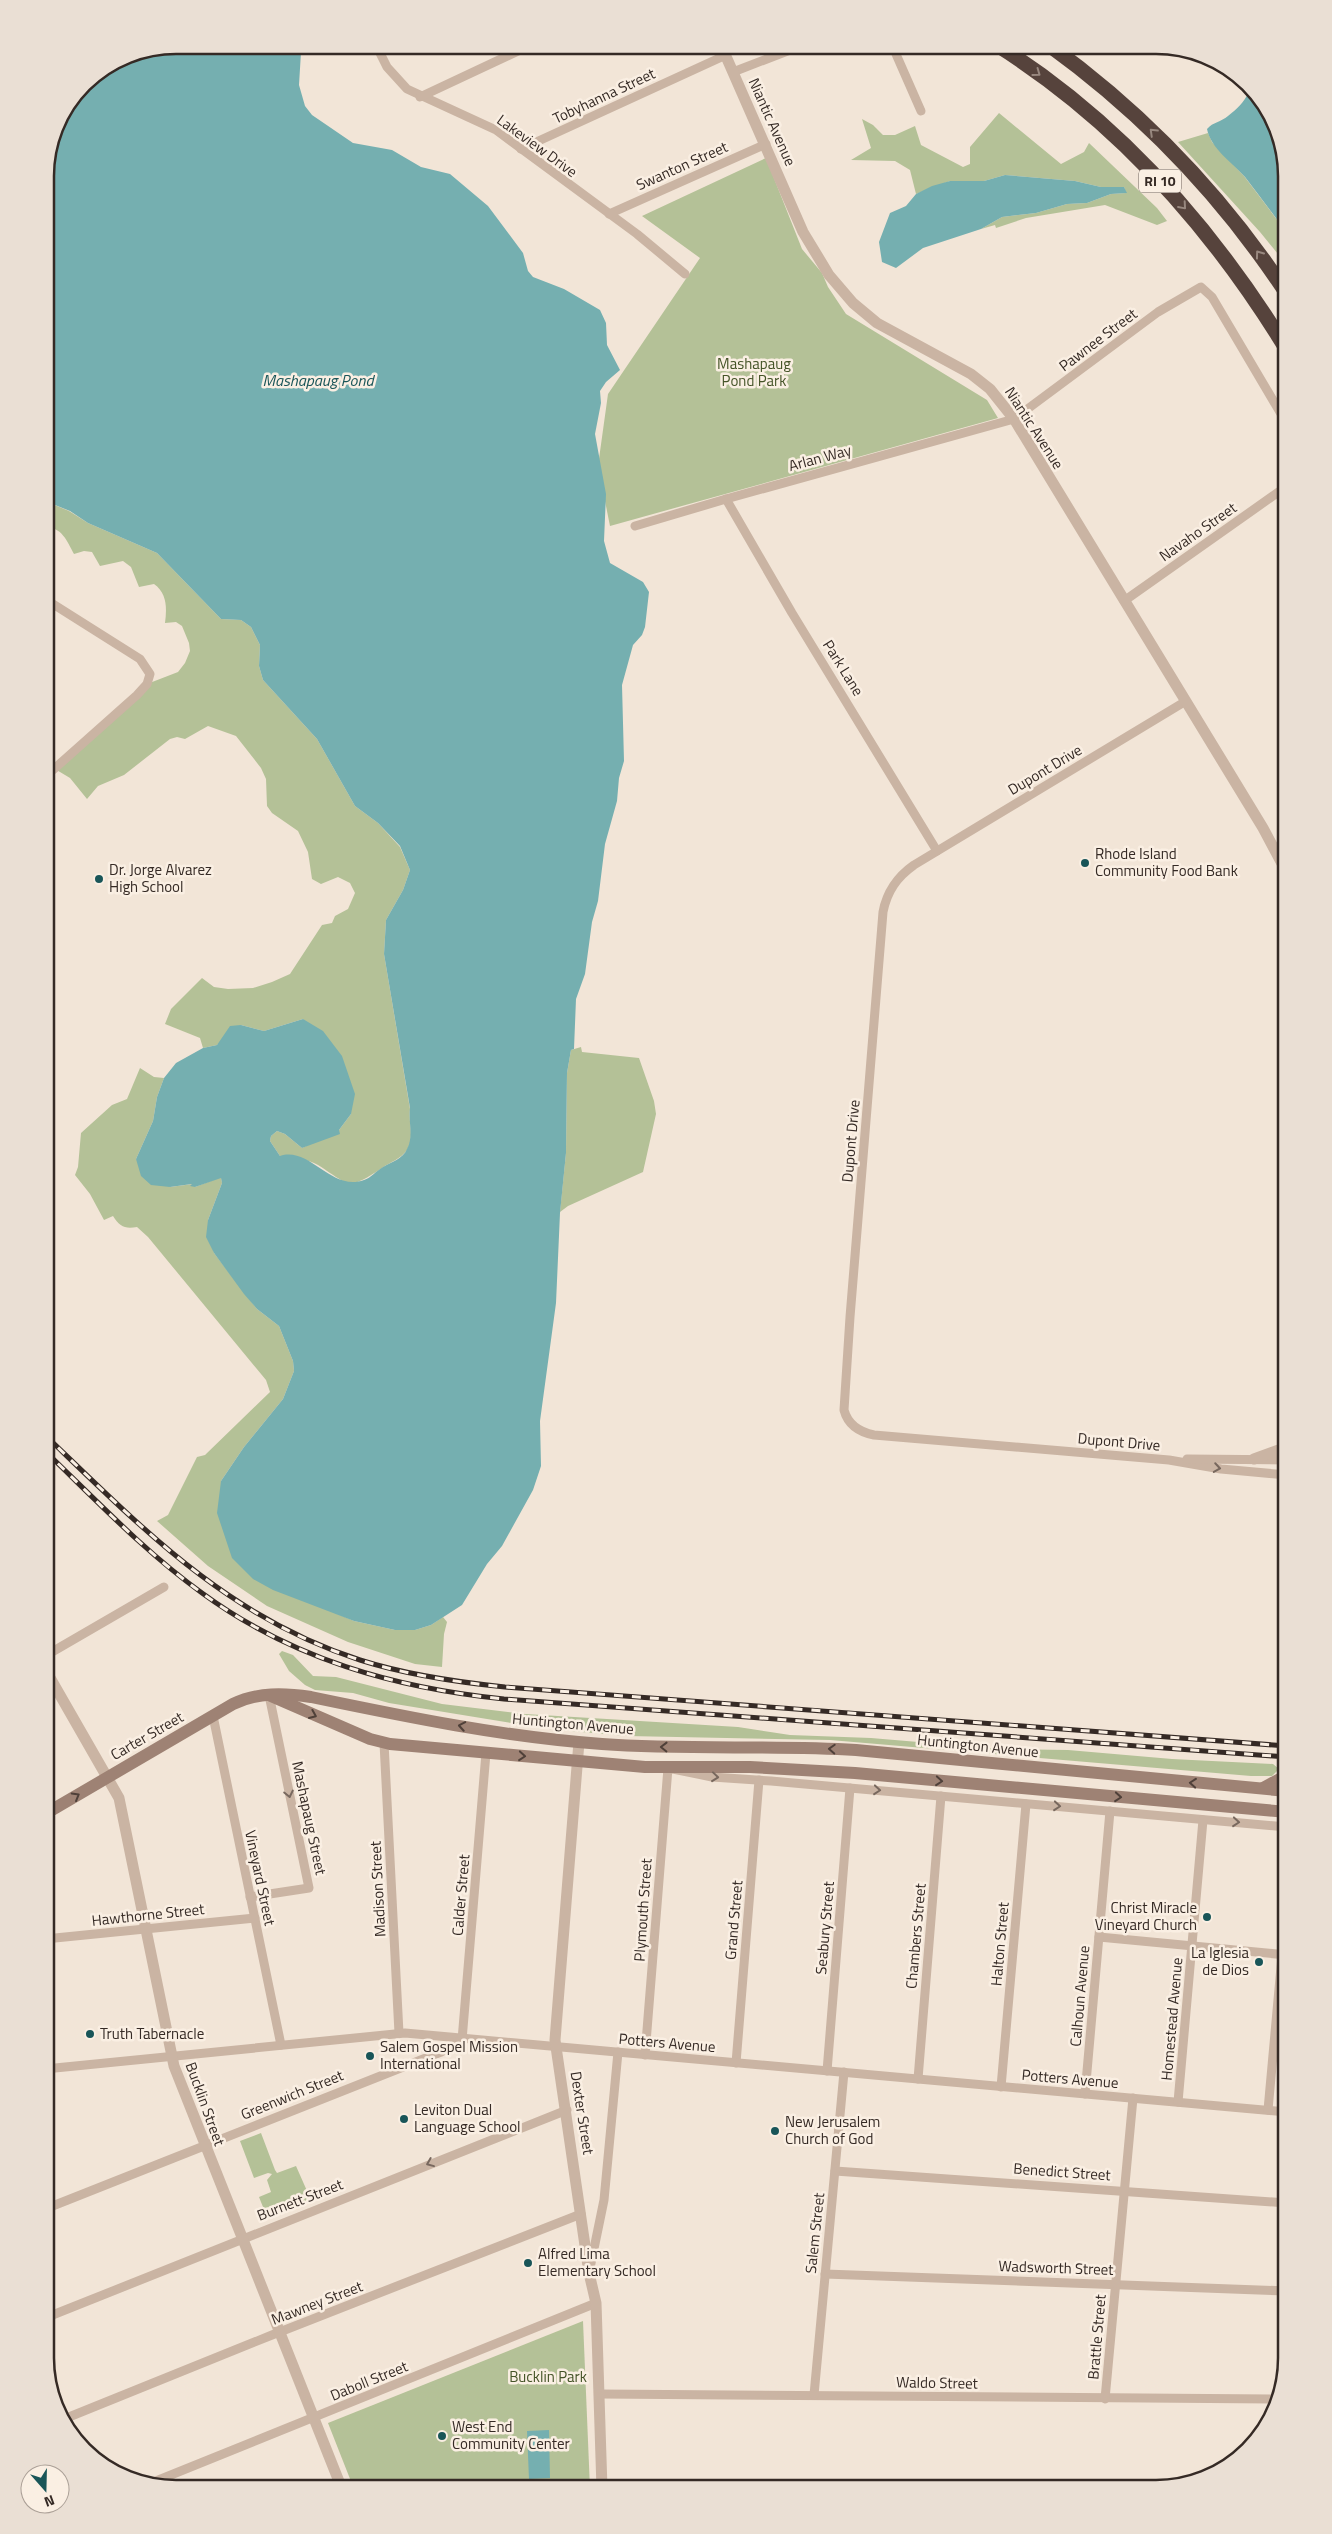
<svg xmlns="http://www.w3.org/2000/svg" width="1332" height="2534" font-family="'Titillium Web',sans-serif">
<rect width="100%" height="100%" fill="#f2e5d7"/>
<g fill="#b4c197">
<path d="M999 113 1061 164 1084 152 1089 143 1157 208 1167 221 1157 225 1105 205 1026 218 996 228 995 225 981 229 1002 217 1036 213 1067 204 1087 203 1111 194 1126 193 1124 187H1101L1075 181 1005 175 984 181H950L916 194 910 170 895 161 851 160 871 148 862 119 873 125 883 135H895L915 126 921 145 963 167 970 164V147Z"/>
<path d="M1208 133 1212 142 1244 176 1287 233V265L1260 232 1178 142Z"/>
<path d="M766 158 802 249 822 273 828 287 846 314 987 400 998 418 610 526 598 466 608 394 700 258 642 216Z"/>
<path d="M45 501 69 511 88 523 157 553 221 619 241 620 251 627 260 645 259 666 263 680 317 739 355 806 378 823 400 847 410 870 403 890 386 920 384 954 410 1109C408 1122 415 1137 407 1150 401 1159 390 1162 382 1168 347 1191 351 1186 318 1165 308 1159 292 1158 280 1156L270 1141 271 1136 277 1131 285 1134 302 1148 339 1130 351 1114 303 1019 264 1031 241 1025 217 1045 203 1048 200 1038 165 1024 171 1009 202 978 214 987 228 989 253 988 272 982 290 974 322 925 332 923 335 916 348 909 355 893 350 883 338 877 321 884 312 879 308 852 298 831 272 813 267 806 266 779 261 768 236 736 208 726 185 739 177 737 170 739 124 775 98 786 87 799 70 778 55 769 147 684 178 672 185 663 190 651 189 643 182 626 176 622 165 623C167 608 167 593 154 584L139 587 131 567 123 561 100 566 92 552 84 551 74 554C67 541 62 527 45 527Z"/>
<path d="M581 1047 582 1052 639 1058 654 1101 656 1114 643 1172 568 1206 560 1212 566 1153 567 1073 571 1050Z"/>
<path d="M140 1068 154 1077 164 1078 157 1097 153 1121 136 1159 170 1187 193 1184 195 1187 221 1177 222 1183 208 1220 214 1253 257 1309 279 1326 293 1361 294 1371 283 1399 244 1447 221 1481 324 1608 354 1621 395 1630H415L431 1625 443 1617 447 1622 444 1634 442 1667 415 1664 348 1642 267 1606 208 1566 157 1521 168 1515 197 1457 205 1455 270 1392 266 1380 148 1237 137 1227C125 1229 120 1227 113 1216L104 1220 90 1194 75 1175 78 1167 81 1133 112 1105 127 1099Z"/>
<path d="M282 1651 293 1655 313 1676 336 1677 442 1704 525 1714 738 1727 790 1735 871 1738 1001 1749 1068 1750 1172 1759 1273 1764 1279 1769 1272 1776H1251L830 1740 627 1736 548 1729 389 1703 353 1693 315 1690 305 1685 289 1671 279 1654Z"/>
<path d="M261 2133 275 2170 277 2173 296 2166 311 2200 267 2217 259 2197 271 2192 267 2180 272 2174 268 2173 254 2178 240 2141Z"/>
<path d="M583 2321 590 2489H354L328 2423Z"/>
</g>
<g fill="#75afb0">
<path d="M186 45H299L301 52 299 85 305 106 312 115 353 143 392 150 421 167 450 174 488 206 523 253 528 271 533 277 564 289 600 310 606 323 607 345 620 370 606 382 600 391 601 403 595 434 606 494 604 541 610 563 643 582 649 592 645 627 642 635 633 645 622 685 624 761 619 778 617 801 605 844 598 901 592 922 585 974 576 999 574 1049 571 1050 567 1073 566 1153 560 1213 556 1303 540 1421 541 1466 533 1490 502 1546 487 1564 462 1605 431 1625 415 1630H395L354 1621 273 1590 253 1579 232 1558 217 1513 221 1481 244 1447 283 1399 294 1371 293 1361 279 1326 257 1309 244 1294 214 1253 206 1237 208 1220 222 1183 221 1178 195 1187 190 1186 192 1184 170 1187 151 1185 141 1176 136 1159 153 1121 157 1097 164 1078 176 1063 203 1048 217 1045 230 1026 241 1025 264 1031 303 1019 323 1031 342 1056 355 1094 351 1114 339 1130 340 1134 302 1148 285 1134 277 1131 271 1136 270 1141 280 1156C310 1146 331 1192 364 1180 371 1178 376 1171 383 1167 391 1162 403 1159 407 1149 414 1136 408 1121 410 1108L384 954 386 920 403 890 410 870 400 846 378 823 355 806 317 739 263 680 259 666 260 645 251 627 241 620 221 619 157 553 88 523 70 511 45 501V168L55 126 84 83 126 55Z"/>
<path d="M1249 92 1277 126 1287 176V233C1273 214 1259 195 1245 177 1232 162 1211 149 1207 129 1213 122 1221 122 1228 116 1237 109 1244 102 1249 92Z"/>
<path d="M1005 175 1075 181 1101 187H1124L1127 193 1111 194 1087 203 1067 204 1036 213 1002 217 981 229 923 248 896 268 882 262 879 242 890 213 906 206 916 194 932 186 950 181H984Z"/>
<path d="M549 2430 550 2478 529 2479 527 2431Z"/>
</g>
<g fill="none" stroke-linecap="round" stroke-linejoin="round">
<g stroke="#cab4a3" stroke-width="9">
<path d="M376 45 387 67 407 89 496 130 637 234 685 274"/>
<path d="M892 45 921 111"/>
<path d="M733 72 803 45"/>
<path d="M420 97 531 45"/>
<path d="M521 149 726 55"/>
<path d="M609 214 766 144"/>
<path d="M726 499 792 613 937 851"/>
<path d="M635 526 726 499 1014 419 1158 312 1201 287 1212 297 1287 424"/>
<path d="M1124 601 1287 486"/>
<path d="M1186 701 914 865C897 877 887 891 883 912L850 1317 844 1410C848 1425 859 1432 874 1435L1169 1460 1221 1469 1287 1475"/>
<path d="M45 777 137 695 147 684 150 674 140 659 45 599"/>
<path d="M1187 1459 1287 1460"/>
<path d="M45 1656 164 1587"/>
<path d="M213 1716 281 2045"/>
<path d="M384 1743 399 2033"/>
<path d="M250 1897 309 1888 269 1695"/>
<path d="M1099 1937 1287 1955"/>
<path d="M45 1939 255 1918"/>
<path d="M645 2055 668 1768 712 1777 771 1781 1287 1827"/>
<path d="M736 2063 759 1780"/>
<path d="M45 2069 405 2033 1287 2112"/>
<path d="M827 2071 850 1788"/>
<path d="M918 2079 941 1796"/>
<path d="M1001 2087 1026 1804"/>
<path d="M1085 2094 1110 1811"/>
<path d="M1178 2102 1203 1820"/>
<path d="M1268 2110 1287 1901"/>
<path d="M835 2171 1287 2203"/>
<path d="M45 2209 441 2052 462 2040 486 1753"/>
<path d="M590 2268 604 2200 618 2052"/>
<path d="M825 2274 1287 2291"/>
<path d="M45 2318 567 2110"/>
<path d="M600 2394 1275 2399"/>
<path d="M814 2395 844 2072"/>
<path d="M1105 2399 1133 2098"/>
<path d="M64 2419 272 2335 581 2214"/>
<path d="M151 2483 596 2303"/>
</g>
<g stroke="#cab4a3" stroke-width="11">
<path d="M721 45 803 232 829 275 853 303 877 323 971 374 990 389 1014 419 1263 828 1287 873"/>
<path d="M1254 1459 1287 1447"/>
<path d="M45 1669 119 1798 174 2066 342 2489"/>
<path d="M579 1742 555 2040 589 2273 596 2303 602 2489"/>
</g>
<g stroke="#9e8274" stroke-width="12">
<path d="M271 1696 370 1739 390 1744 645 1767H750L855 1773 1287 1812"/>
<path d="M1263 1788 1287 1775"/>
<path d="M45 1814 233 1704C258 1692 284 1693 311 1697 407 1717 504 1737 602 1744 686 1750 771 1745 856 1750L1287 1791"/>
</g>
<g stroke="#56433c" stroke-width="15">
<path d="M997 45C1118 121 1213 229 1287 350"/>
<path d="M1049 45C1143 113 1224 198 1287 294"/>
</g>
<defs>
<g id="rail">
<path d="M45 1435C143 1529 227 1617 360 1660 407 1675 456 1682 505 1687L1287 1746"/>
<path d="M45 1451C96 1500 145 1552 202 1593 292 1659 395 1688 504 1699L1287 1757"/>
</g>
</defs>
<use href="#rail" stroke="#352a25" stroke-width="5"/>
<use href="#rail" stroke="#faefe3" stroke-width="3" stroke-dasharray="9" stroke-linecap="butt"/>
</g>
<defs><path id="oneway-chevron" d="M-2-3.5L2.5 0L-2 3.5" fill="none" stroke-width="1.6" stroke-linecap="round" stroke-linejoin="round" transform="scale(1.25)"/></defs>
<g stroke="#98887f">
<use href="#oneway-chevron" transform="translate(1037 73) rotate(36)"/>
<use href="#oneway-chevron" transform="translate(1153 132) rotate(-136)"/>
<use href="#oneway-chevron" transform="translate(1183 206) rotate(49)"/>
<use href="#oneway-chevron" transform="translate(1259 254) rotate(-126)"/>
</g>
<g stroke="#78685e">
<use href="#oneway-chevron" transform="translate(1217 1468) rotate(9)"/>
<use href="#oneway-chevron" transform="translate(715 1777) rotate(6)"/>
<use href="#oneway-chevron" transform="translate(877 1790) rotate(5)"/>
<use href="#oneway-chevron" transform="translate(289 1794) rotate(78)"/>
<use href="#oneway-chevron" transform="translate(1057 1806) rotate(5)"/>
<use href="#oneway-chevron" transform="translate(1236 1822) rotate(5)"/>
<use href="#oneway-chevron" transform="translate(430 2163) rotate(158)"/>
</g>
<g stroke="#4f4039">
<use href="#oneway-chevron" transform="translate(313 1715) rotate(23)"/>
<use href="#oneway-chevron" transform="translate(462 1726) rotate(-170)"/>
<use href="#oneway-chevron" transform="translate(664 1747) rotate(-179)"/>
<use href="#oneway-chevron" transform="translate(832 1749) rotate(-177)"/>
<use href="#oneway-chevron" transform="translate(522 1756) rotate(5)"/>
<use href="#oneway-chevron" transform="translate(939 1781) rotate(5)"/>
<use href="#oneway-chevron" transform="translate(1193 1783) rotate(-175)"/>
<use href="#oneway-chevron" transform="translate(76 1796) rotate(-30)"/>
<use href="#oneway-chevron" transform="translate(1118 1797) rotate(5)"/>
</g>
<g fill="#195558" stroke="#faefe3" stroke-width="2">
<circle cx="1085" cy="863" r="5"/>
<circle cx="99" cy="879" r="5"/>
<circle cx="1207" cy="1917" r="5"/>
<circle cx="1259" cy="1962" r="5"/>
<circle cx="90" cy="2034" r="5"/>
<circle cx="370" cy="2056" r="5"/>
<circle cx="404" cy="2119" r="5"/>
<circle cx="775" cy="2131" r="5"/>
<circle cx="528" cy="2263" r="5"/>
<circle cx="442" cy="2436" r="5"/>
</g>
<g text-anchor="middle" stroke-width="5" stroke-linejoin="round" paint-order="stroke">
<rect fill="#faefe3" stroke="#70655e" stroke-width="1" x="1139" y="169.5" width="42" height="23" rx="4"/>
<g font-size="14" font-weight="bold" fill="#352a25">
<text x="1160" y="186">RI 10</text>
</g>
<g font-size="15" fill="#352a25" stroke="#faefe3">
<text transform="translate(604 96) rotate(-25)" y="5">Tobyhanna Street</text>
<text transform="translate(772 122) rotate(66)" y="5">Niantic Avenue</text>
<text transform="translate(537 146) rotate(36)" y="5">Lakeview Drive</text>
<text transform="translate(682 166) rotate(-24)" y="5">Swanton Street</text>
<text transform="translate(1098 340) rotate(-37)" y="5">Pawnee Street</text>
<text transform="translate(1034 428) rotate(57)" y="5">Niantic Avenue</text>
<text transform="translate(820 458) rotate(-15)" y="5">Arlan Way</text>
<text transform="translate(1198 532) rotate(-35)" y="5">Navaho Street</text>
<text transform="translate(843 668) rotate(58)" y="5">Park Lane</text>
<text transform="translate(1045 770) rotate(-31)" y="5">Dupont Drive</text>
<text transform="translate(851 1141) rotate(-85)" y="5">Dupont Drive</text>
<text transform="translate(1119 1442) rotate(5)" y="5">Dupont Drive</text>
<text transform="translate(573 1724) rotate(5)" y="5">Huntington Avenue</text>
<text transform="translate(147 1736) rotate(-30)" y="5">Carter Street</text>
<text transform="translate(978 1746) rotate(6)" y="5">Huntington Avenue</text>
<text transform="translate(309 1818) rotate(78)" y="5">Mashapaug Street</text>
<text transform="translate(260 1878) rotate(78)" y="5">Vineyard Street</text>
<text transform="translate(378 1889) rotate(-93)" y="5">Madison Street</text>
<text transform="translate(461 1895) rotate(-85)" y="5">Calder Street</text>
<text transform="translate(643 1910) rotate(-86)" y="5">Plymouth Street</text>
<text transform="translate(148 1915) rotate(-6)" y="5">Hawthorne Street</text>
<text transform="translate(734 1920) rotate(-85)" y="5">Grand Street</text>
<text transform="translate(825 1928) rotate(-85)" y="5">Seabury Street</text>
<text transform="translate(916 1936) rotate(-85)" y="5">Chambers Street</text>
<text transform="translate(1000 1944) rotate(-85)" y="5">Halton Street</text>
<text transform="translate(1080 1996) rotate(-85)" y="5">Calhoun Avenue</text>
<text transform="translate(1172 2019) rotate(-85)" y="5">Homestead Avenue</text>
<text transform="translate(667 2043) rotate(5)" y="5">Potters Avenue</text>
<text transform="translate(1070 2079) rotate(5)" y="5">Potters Avenue</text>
<text transform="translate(292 2095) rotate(-22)" y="5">Greenwich Street</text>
<text transform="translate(205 2104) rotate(70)" y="5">Bucklin Street</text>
<text transform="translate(582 2113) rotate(81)" y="5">Dexter Street</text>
<text transform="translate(1062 2172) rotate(4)" y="5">Benedict Street</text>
<text transform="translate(300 2200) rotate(-21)" y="5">Burnett Street</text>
<text transform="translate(815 2233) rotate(-84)" y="5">Salem Street</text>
<text transform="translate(1056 2268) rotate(2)" y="5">Wadsworth Street</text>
<text transform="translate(317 2303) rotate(-21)" y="5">Mawney Street</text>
<text transform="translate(1097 2337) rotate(-85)" y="5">Brattle Street</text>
<text transform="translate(369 2381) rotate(-22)" y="5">Daboll Street</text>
<text transform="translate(937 2383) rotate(1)" y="5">Waldo Street</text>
</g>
<g font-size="15" fill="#455428" stroke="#faefe3">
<text x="754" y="369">Mashapaug<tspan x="754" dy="17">Pond Park</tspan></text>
<text x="548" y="2382">Bucklin Park</text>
</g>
<g font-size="15" fill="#352a25" stroke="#faefe3" text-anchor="start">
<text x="1095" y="859">Rhode Island<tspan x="1095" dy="17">Community Food Bank</tspan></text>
<text x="109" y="875">Dr. Jorge Alvarez<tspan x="109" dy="17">High School</tspan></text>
<text x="1197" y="1913" text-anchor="end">Christ Miracle<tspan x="1197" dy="17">Vineyard Church</tspan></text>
<text x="1249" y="1958" text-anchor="end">La Iglesia<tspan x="1249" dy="17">de Dios</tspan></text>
<text x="100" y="2039">Truth Tabernacle</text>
<text x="380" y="2052">Salem Gospel Mission<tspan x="380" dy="17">International</tspan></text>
<text x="414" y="2115">Leviton Dual<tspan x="414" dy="17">Language School</tspan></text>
<text x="785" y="2127">New Jerusalem<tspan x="785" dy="17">Church of God</tspan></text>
<text x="538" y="2259">Alfred Lima<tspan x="538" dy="17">Elementary School</tspan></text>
<text x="452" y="2432">West End<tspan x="452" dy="17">Community Center</tspan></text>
</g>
<g font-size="16" font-style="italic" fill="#195558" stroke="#faefe3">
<text x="318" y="386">Mashapaug Pond</text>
</g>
</g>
<path d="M0 0H1332V2534H0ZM176 54H1156A122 122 0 0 1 1278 176V2358A122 122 0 0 1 1156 2480H176A122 122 0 0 1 54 2358V176A122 122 0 0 1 176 54Z" fill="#eadfd4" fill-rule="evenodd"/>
<path fill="none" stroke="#352a25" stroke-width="2.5" d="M176 54H1156A122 122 0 0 1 1278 176V2358A122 122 0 0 1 1156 2480H176A122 122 0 0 1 54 2358V176A122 122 0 0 1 176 54Z"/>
<g transform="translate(45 2489) rotate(160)"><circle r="24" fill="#faefe3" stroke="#aba097"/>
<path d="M0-4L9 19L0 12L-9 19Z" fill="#195558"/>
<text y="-8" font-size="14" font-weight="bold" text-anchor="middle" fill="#352a25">N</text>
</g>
</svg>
